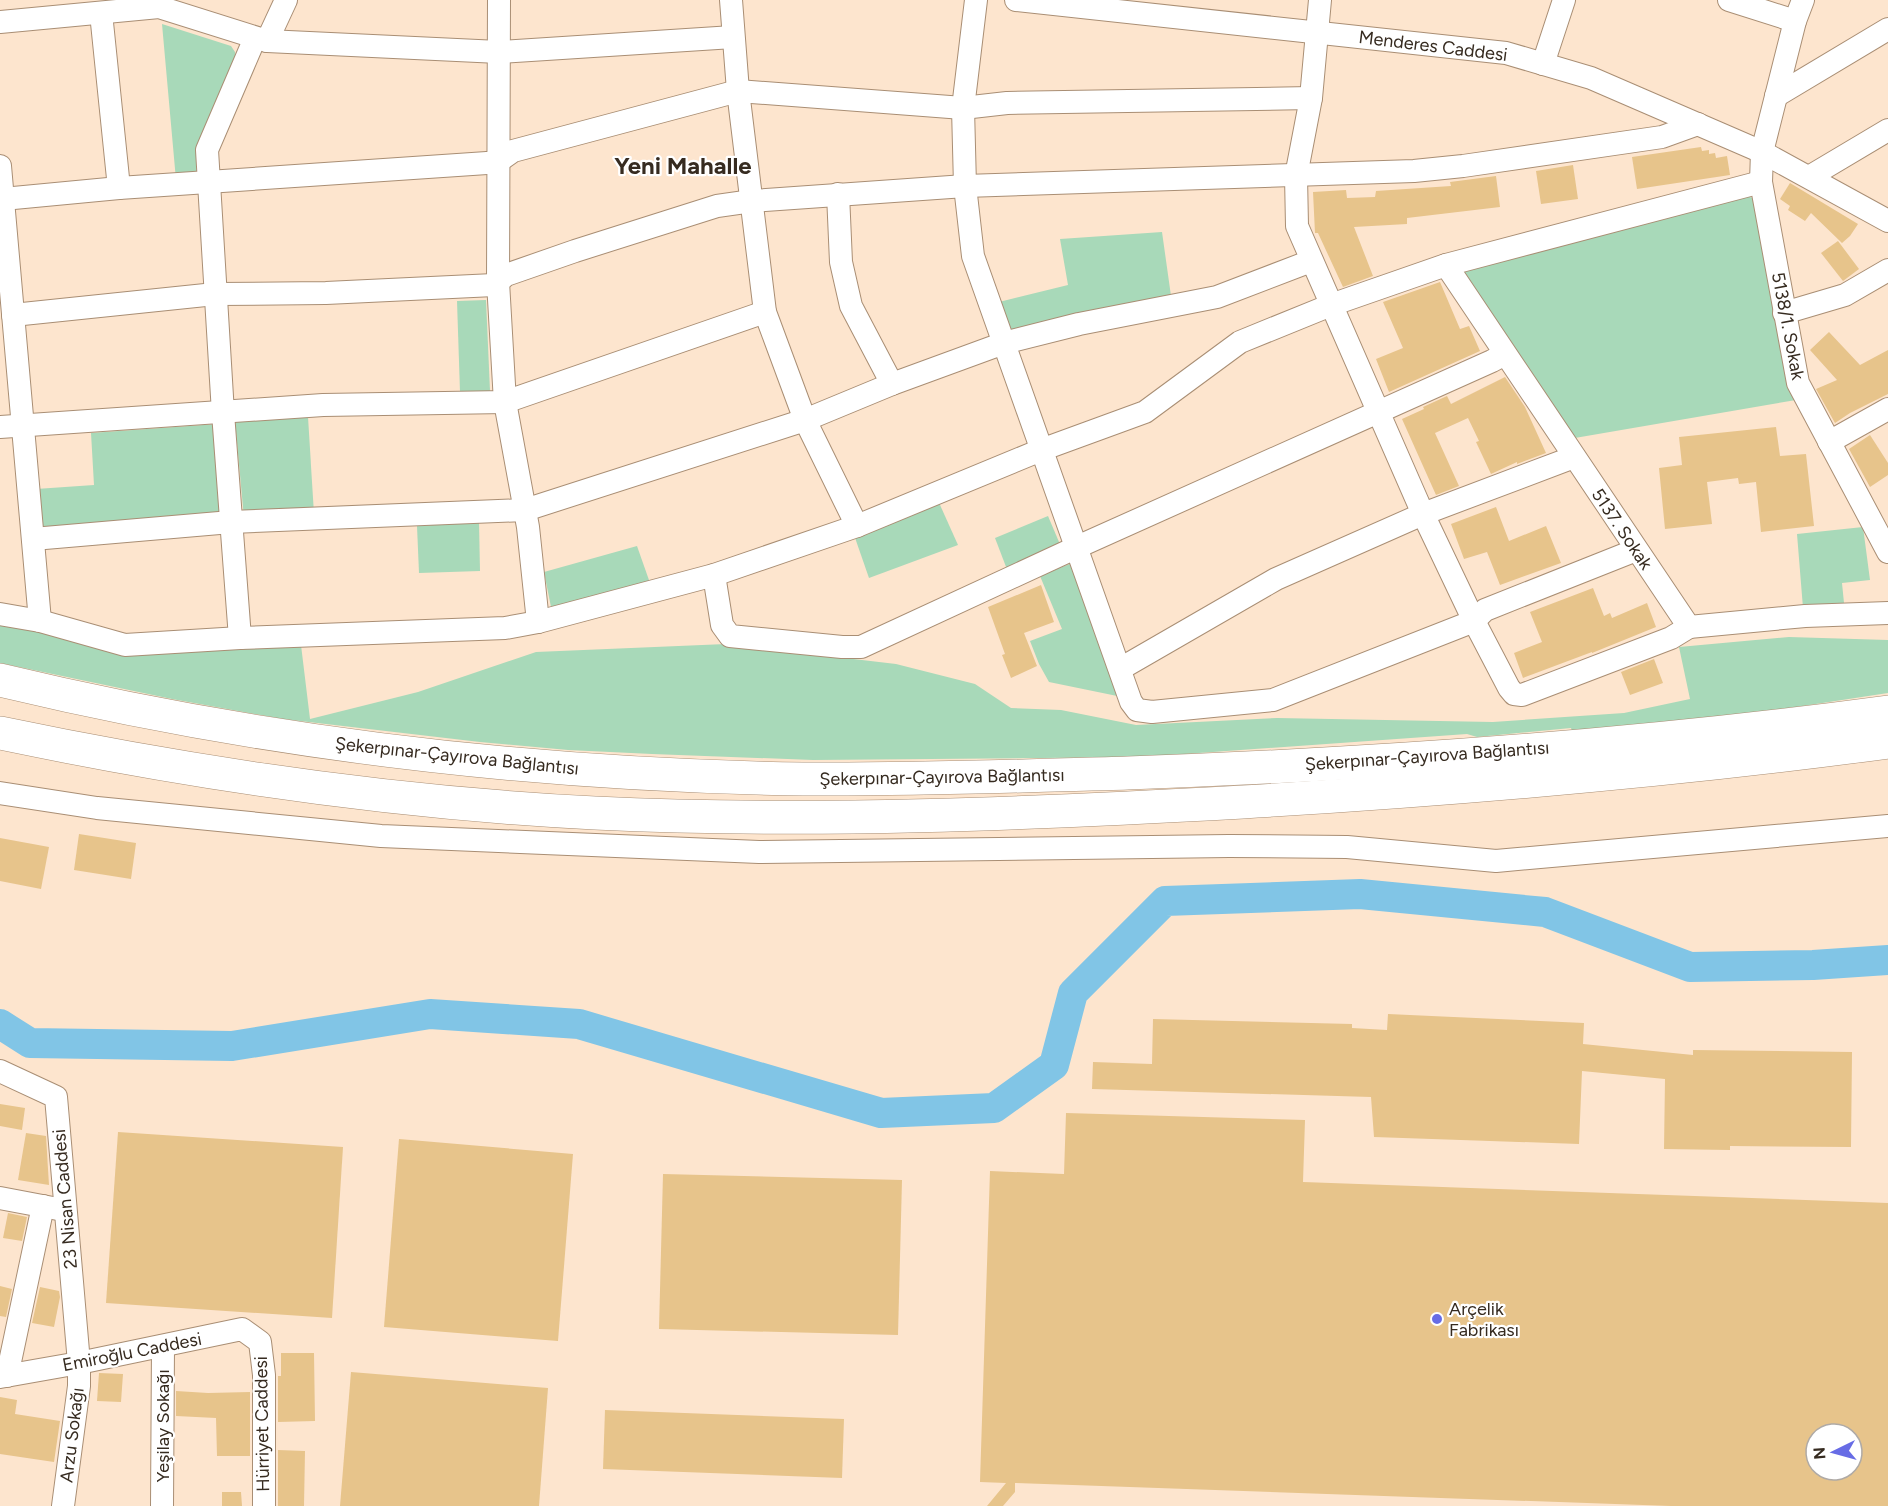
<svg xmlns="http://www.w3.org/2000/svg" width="1888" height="1506" font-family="Figtree,sans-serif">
<rect width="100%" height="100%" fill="#fde5ce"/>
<g fill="#a8d9b9">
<path d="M162 24 231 46 235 52 236 64 198 148 196 178 176 180Z"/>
<path d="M1744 195 1756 199 1796 400 1569 439 1463 279 1466 269Z"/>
<path d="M1162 232 1171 296 1008 332 999 302 1068 285 1060 239Z"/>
<path d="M486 300 490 391 460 392 457 301Z"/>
<path d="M308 417 314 514 244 518 235 421Z"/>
<path d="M217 424 224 517 39 531 36 489 94 485 91 433Z"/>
<path d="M936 496 958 545 869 578 853 532Z"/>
<path d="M1048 516 1062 549 1008 572 995 538Z"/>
<path d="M479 522 480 571 419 573 417 526Z"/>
<path d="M1863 527 1870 580 1842 583 1844 603 1803 608 1797 534Z"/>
<path d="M637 546 650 583 551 607 544 572Z"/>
<path d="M1072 563 1122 697 1049 682 1039 664 1030 641 1062 629 1040 576Z"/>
<path d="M0 623 36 626 120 655 301 645 310 719 418 692 536 652 726 644 896 664 975 684 1011 708 1061 710 1136 725 1277 718 1493 722 1624 713 1690 699 1679 647 1789 637 1888 640V693L1796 707 1573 734 1571 728 1477 737 1467 734 1143 757 813 760 652 754 568 750 480 742 283 719 172 699 0 663Z"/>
</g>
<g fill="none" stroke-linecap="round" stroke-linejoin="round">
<path stroke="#81c5e6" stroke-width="30" d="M0 1024 30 1043 232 1046 430 1014 579 1024 881 1113 994 1108 1054 1065 1073 993 1165 901 1360 894 1545 912 1690 967 1813 965 1888 960"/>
</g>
<g fill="#e7c48b" fill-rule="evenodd">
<path d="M1701 147 1702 151 1709 150V154L1715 153 1716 158 1727 156 1730 175 1637 189 1632 157Z"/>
<path d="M1573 165 1578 199 1541 204 1536 171Z"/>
<path d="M1496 176 1500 207 1407 218V224L1354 227 1373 276 1343 287 1318 233H1315L1313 192 1346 190 1347 198 1375 197 1376 191 1451 186 1450 182Z"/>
<path d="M1790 183 1858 224 1850 236 1842 243 1811 213 1805 221 1788 210 1790 206 1780 199Z"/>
<path d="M1838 241 1859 269 1843 281 1821 253Z"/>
<path d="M1440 282 1460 329 1469 326 1480 351 1389 392 1376 359 1403 348 1383 302Z"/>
<path d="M1829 332 1860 365 1888 350V394L1850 413 1835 423 1816 389 1837 380 1810 350Z"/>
<path d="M1505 377 1525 407 1546 453 1517 464V462L1491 474 1476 442 1479 441 1468 418 1435 433 1459 486 1436 495 1402 419 1424 409 1423 407 1447 396 1451 404Z"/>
<path d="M1776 427 1780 456 1806 454 1814 526 1761 532 1756 482 1739 484 1738 478 1707 482 1712 524 1665 529 1659 468 1682 465 1679 437Z"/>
<path d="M1870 435 1888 463V475L1870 487 1849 449Z"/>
<path d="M1496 507 1509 541 1546 526 1561 563 1500 585 1487 552 1464 559 1451 524Z"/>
<path d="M1041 585 1054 622 1024 633 1037 666 1011 678 1002 655 1005 654 988 607Z"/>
<path d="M1593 588 1604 616 1610 613 1612 618 1647 603 1656 627 1592 653V652L1523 678 1514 653 1542 642 1530 612Z"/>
<path d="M1654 659 1663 683 1630 695 1621 672Z"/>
<path d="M79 834 136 843 131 879 74 870Z"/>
<path d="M0 838 49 847 41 889 0 881Z"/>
<path d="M1388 1014 1584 1023 1583 1044 1693 1055V1050L1852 1052 1851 1147 1730 1146V1150L1664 1149 1665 1079 1582 1071 1579 1144 1374 1137 1371 1097 1092 1089 1093 1062 1152 1064 1153 1019 1352 1024V1028L1387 1030Z"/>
<path d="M0 1104 25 1108 22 1130 0 1126Z"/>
<path d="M1066 1113 1305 1120 1303 1182 1888 1203V1506H1671L1015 1483V1492L1003 1506H987L1006 1483 980 1482 990 1171 1064 1174ZM1816 1434H1852V1470H1816Z"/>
<path d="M118 1132 343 1147 332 1318 106 1303Z"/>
<path d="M26 1133 46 1136 49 1185 18 1180Z"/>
<path d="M399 1139 573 1154 558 1341 384 1327Z"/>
<path d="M663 1174 902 1180 898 1335 659 1329Z"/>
<path d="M8 1213 27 1217 22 1241 3 1238Z"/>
<path d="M0 1286 12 1289 6 1317 0 1316Z"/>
<path d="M40 1287 59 1291 60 1297 54 1327 32 1323Z"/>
<path d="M281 1353H314L315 1421 278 1422V1376H281Z"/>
<path d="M351 1372 548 1388 539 1506H340Z"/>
<path d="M99 1373 123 1374 121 1402 97 1401Z"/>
<path d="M176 1391 208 1393 250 1392V1456H217L216 1418 176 1416Z"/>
<path d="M0 1397 17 1400 15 1414 60 1421 54 1462 0 1454Z"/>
<path d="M605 1410 844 1419 842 1478 603 1469Z"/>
<path d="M278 1450 305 1451 304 1506H278Z"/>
<path d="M222 1492H241L242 1506H222Z"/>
</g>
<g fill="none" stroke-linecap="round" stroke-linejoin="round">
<defs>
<g id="minor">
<path d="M499 0 498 282 505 402 528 527 538 622"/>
<path d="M731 0 738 91 765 312 805 420 857 526"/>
<path d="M976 0 963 108 965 186 973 256 1131 702 1137 710 1152 712 1273 700 1474 621 1485 610 1636 550"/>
<path d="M1016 0 1506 53 1591 78 1762 152 1888 221"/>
<path d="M1320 0 1311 98 1296 176 1297 226 1423 514 1474 621 1509 688 1514 694 1522 695 1671 638 1689 627"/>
<path d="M1729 0 1795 21"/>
<path d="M1803 0 1795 21 1762 152 1761 182 1798 383 1888 552"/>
<path d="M101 13 119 188"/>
<path d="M0 22 159 7 267 41 499 52 733 37"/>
<path d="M267 41 286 0"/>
<path d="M1543 64 1564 0"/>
<path d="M1776 96 1888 29"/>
<path d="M0 166 40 621"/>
<path d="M1809 177 1888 130"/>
<path d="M838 194 841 262 851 306 892 384"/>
<path d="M3 199 119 188 487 163 499 161 513 151 738 91 963 108 1007 103 1311 98"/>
<path d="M1446 265 1689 627 1805 616 1888 613"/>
<path d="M1784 313 1845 295 1888 270"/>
<path d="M13 315 215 294 326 293 494 285 506 275 575 251 717 206 752 201 965 186 1414 171 1463 166 1662 137 1698 124"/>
<path d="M0 427 323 405 505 402 765 312"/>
<path d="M1829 442 1888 409"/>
<path d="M33 539 231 522 525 510 805 420 892 384 1004 343 1079 324 1217 297 1311 261"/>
<path d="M714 575 722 625 730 636 842 647H861L1075 548 1492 361 1505 354"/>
<path d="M0 614 40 621 125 645 240 638 505 628 538 622 714 575 857 526 1041 450 1145 412 1240 342 1331 305 1446 265 1761 182"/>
<path d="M240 638 223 413 207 150 255 38"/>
<path d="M1120 669 1276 579 1423 514 1574 457"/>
<path d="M0 793 97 808 381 836 759 852 1229 846 1347 847 1496 861 1888 826"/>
<path d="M0 1071 56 1097 79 1363V1386L63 1506"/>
<path d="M0 1198 58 1209"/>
<path d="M7 1376 43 1206"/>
<path d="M0 1377 79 1363 242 1329 260 1342 264 1375V1506"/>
<path d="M162 1506 163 1346"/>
</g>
<g id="highway">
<path d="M0 680C262 743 533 775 803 779 911 780 1020 776 1128 773 1382 764 1636 746 1888 712"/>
<path d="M0 733C196 774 394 803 595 813 811 823 1027 814 1243 802 1458 789 1674 771 1888 742"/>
</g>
</defs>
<use href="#minor" stroke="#a98e74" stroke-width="24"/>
<use href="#highway" stroke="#a98e74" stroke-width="34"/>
<use href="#minor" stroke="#fff" stroke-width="22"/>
<use href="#highway" stroke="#fff" stroke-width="33"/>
</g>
<circle fill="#676ce5" stroke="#fff" stroke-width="2" cx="1437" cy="1319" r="6"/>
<g text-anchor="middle" stroke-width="4.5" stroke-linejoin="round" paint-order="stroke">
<g font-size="18" fill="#362b20" stroke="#fff">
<text transform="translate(1433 46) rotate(7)" y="6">Menderes Caddesi</text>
<text transform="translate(1788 326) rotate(79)" y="6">5138/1. Sokak</text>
<text transform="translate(1622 529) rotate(56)" y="6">5137. Sokak</text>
<text transform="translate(457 756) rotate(6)" y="6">Şekerpınar-Çayırova Bağlantısı</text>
<text transform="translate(1427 756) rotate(-4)" y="6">Şekerpınar-Çayırova Bağlantısı</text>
<text transform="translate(942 777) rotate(-1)" y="6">Şekerpınar-Çayırova Bağlantısı</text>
<text transform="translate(65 1199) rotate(-95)" y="6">23 Nisan Caddesi</text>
<text transform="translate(132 1352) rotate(-11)" y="6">Emiroğlu Caddesi</text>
<text transform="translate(262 1424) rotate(-91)" y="6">Hürriyet Caddesi</text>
<text transform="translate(163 1426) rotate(-90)" y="6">Yeşilay Sokağı</text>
<text transform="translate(72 1435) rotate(-83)" y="6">Arzu Sokağı</text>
</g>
<g font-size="18" fill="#362b20" stroke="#fff" text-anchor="start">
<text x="1449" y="1315">Arçelik<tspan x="1449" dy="21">Fabrikası</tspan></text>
</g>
<g font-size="24" font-weight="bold" fill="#362b20" stroke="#fff">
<text x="683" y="174">Yeni Mahalle</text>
</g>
</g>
<g transform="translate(1834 1452) rotate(265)"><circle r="28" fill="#ffffff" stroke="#afaaa6" stroke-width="1.5"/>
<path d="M0-4.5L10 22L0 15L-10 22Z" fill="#676ce5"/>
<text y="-9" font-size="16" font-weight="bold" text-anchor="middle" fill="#362b20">N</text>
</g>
</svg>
